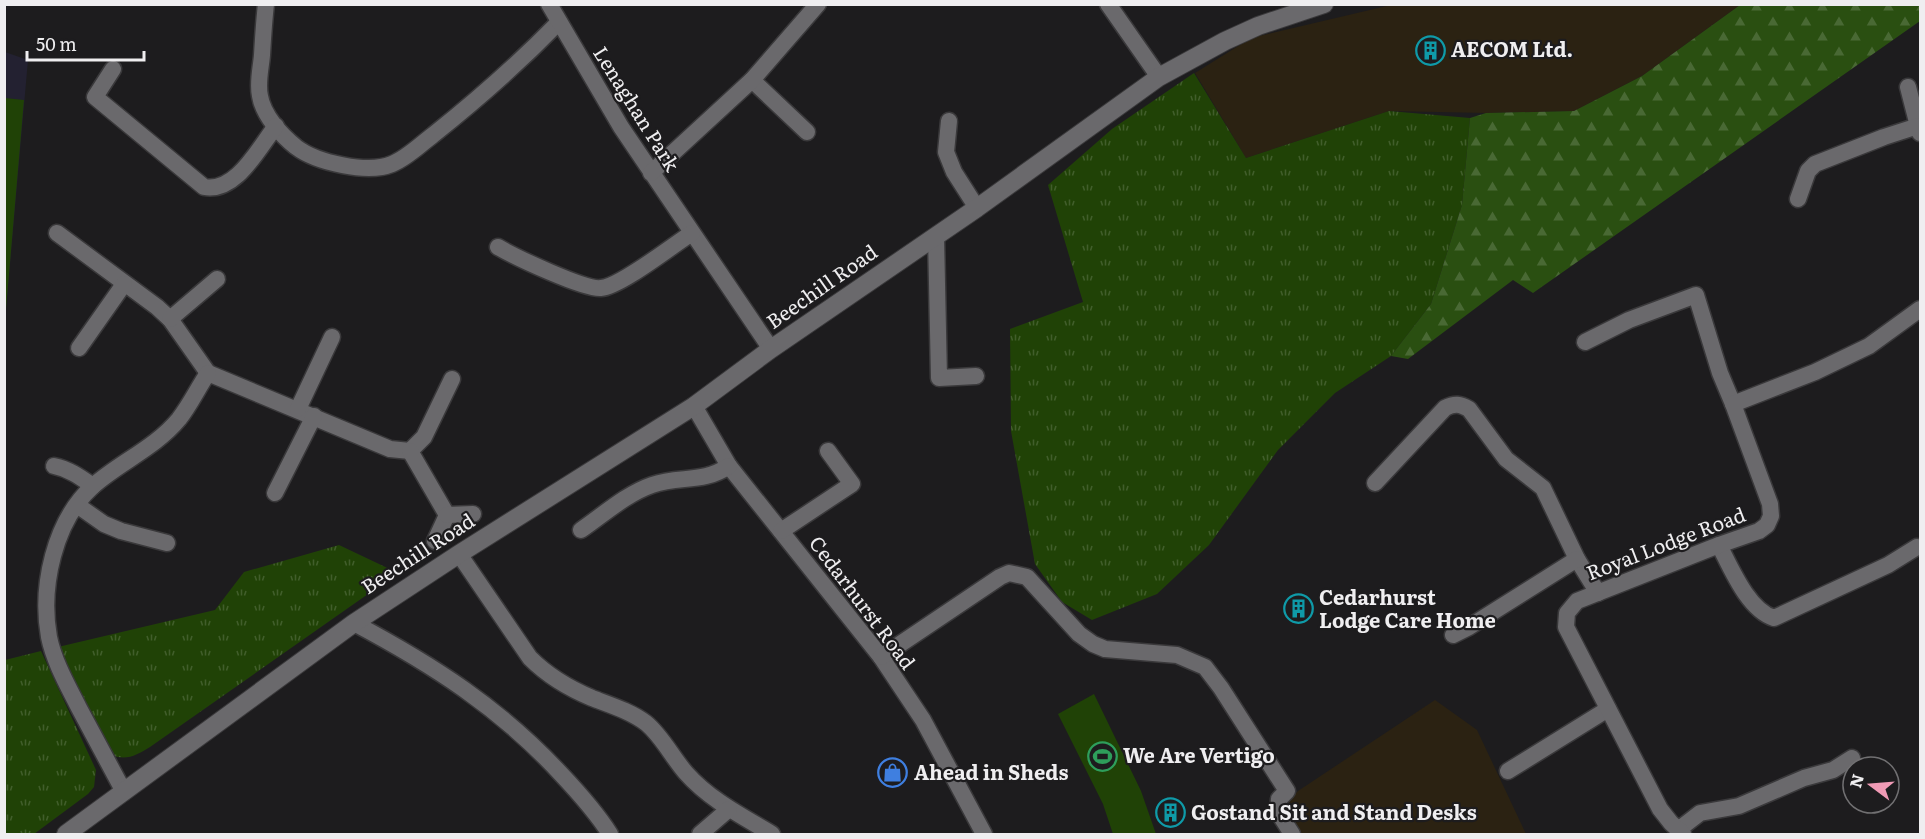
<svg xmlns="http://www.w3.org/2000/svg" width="1925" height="839" font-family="Literata,serif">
<defs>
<pattern id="grass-tufts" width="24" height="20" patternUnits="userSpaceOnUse" patternTransform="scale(1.5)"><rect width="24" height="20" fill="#204206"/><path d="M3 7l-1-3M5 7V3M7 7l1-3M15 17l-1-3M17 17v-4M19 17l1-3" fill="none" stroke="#415e2b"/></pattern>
<pattern id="forest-firs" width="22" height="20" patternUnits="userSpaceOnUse" patternTransform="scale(1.5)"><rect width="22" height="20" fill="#2a4f11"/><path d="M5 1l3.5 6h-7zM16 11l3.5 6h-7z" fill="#496934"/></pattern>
</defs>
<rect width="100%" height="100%" fill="#1d1c1e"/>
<g fill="#2b2212">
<path d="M1391 5H1740L1642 76 1574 111 1486 113 1389 111 1246 158 1195 73 1251 38Z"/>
<path d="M1435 700 1477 730 1526 834H1302L1283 806 1298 791Z"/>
</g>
<path fill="#232131" d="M5 52 28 60 5 321Z"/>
<g fill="url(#grass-tufts)">
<path d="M1194 73 1246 158 1389 111 1470 118 1462 205 1431 304 1391 356 1335 393 1278 450 1209 545 1157 594 1092 620 1062 602 1035 564 1011 431 1010 329 1083 302 1048 185 1112 129Z"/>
<path d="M339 545 398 573 150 747C137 755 125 762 110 754L58 647 215 610 244 572Z"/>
<path d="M41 651 96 770 94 787 88 794 34 834H5V660Z"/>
</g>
<path fill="url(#forest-firs)" d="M1740 5H1920V21L1533 293 1513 280 1408 359 1391 356 1431 304 1462 205 1470 118 1486 113 1574 111 1642 76Z"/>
<g fill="#204206">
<path d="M5 98 24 100 5 321 4 98Z"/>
<path d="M1094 694 1141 791 1156 834H1113L1103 804 1058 714Z"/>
</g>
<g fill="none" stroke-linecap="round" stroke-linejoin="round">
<defs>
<g id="minor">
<path d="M266 4C264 21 263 38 262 55 261 68 257 83 260 96 263 115 281 135 296 147 317 163 368 174 392 164 407 158 421 144 433 135 477 100 520 62 559 22"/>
<path d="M549 4 621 127 771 349"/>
<path d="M1108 4 1159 77"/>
<path d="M113 69 95 97 204 187C236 193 258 149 276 126"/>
<path d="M752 80 807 132"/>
<path d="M1908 87 1918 126"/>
<path d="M949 121 946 152 954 172 977 208"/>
<path d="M651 173 752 80 818 4"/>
<path d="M1798 199 1808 171 1815 164 1884 137 1918 126 1920 133"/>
<path d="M57 233 157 307 170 319 208 373"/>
<path d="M936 236 939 378 976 376"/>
<path d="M498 247C515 257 585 290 601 288 620 287 673 245 692 233"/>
<path d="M170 319 217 279"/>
<path d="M1585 342 1629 320 1696 295 1720 373 1733 404"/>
<path d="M79 348 124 284"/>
<path d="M208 373 390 449 410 451 424 437 452 379"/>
<path d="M694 406 729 466 881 657 923 720 984 834"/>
<path d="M298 409 332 337"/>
<path d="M410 451 447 515 435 541"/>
<path d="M54 466C69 469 80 477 93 486"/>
<path d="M1375 483 1445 408C1455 403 1460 404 1469 409L1506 459 1543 488 1577 559 1598 593"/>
<path d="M275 493 314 416"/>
<path d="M77 505 104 524 121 531 167 543"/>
<path d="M447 515 473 514"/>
<path d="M581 530C603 515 626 494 652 485 680 475 702 484 729 466"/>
<path d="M781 531 852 484 828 451"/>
<path d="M1719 545C1731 568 1748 610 1774 618L1888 565 1917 547"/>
<path d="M459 554 530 658C548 676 568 688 592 698 610 705 630 711 646 723 662 736 672 757 686 773 710 800 742 816 772 834"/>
<path d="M354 623C433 665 500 708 561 774 578 792 596 812 610 834"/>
<path d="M1453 635 1469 627 1577 559"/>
<path d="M881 657 1000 577 1009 573 1027 577 1079 634 1093 644 1105 649 1177 655 1205 667 1221 688 1287 791 1279 799 1278 812 1292 834"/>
<path d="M1508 771 1608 709"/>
<path d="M124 792C109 764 94 736 79 708 68 686 54 662 49 637 40 587 54 521 93 486 120 462 155 448 179 419 190 405 198 388 208 373"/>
<path d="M1678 830 1700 813 1739 806 1804 778 1833 770 1852 758"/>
<path d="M700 834 729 809"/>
<path d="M1683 834 1671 823 1660 809 1566 627 1567 613 1577 601 1719 545 1759 531 1767 525 1771 516 1770 504 1733 404 1815 372 1869 346 1920 309"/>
</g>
<path id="tertiary" d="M66 834 354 623 459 554 694 406 771 349 977 208 1159 77 1225 41 1258 26 1324 4"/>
</defs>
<use href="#minor" stroke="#3a393b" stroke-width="19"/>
<use href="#tertiary" stroke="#3a393b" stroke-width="20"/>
<use href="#minor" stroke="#6a696c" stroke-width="16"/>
<use href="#tertiary" stroke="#6a696c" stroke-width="18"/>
</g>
<defs>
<symbol id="building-ring" viewBox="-11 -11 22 22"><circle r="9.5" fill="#1d1c1e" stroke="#0f9aa8" stroke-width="1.5"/><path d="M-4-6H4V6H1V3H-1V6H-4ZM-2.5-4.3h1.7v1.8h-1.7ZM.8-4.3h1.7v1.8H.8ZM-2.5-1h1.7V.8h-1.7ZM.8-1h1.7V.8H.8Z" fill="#0f9aa8"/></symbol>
<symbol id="stadium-ring" viewBox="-11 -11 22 22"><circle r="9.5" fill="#1d1c1e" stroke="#2e9e5b" stroke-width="1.5"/><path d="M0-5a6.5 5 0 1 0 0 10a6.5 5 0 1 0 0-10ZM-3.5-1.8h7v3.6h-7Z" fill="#2e9e5b"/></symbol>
<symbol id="shop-ring" viewBox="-11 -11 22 22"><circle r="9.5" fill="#1d1c1e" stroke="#3f7fe0" stroke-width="1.5"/><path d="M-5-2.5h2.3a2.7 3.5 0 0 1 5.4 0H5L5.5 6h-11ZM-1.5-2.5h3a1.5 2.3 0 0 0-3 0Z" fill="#3f7fe0"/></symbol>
</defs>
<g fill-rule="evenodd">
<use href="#building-ring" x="1414" y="34" width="33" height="33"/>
<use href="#building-ring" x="1282" y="592" width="33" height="33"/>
<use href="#stadium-ring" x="1086" y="740" width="33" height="33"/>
<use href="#shop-ring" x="876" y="756" width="33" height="33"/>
<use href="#building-ring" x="1154" y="796" width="33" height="33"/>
</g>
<g text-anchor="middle" stroke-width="4.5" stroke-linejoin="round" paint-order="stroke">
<g font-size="20" font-weight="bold" fill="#efeef0" stroke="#1d1c1e" text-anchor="start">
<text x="1451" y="57">AECOM Ltd.</text>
<text x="1319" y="605">Cedarhurst<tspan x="1319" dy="23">Lodge Care Home</tspan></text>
<text x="1123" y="763">We Are Vertigo</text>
<text x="914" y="780">Ahead in Sheds</text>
<text x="1191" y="820">Gostand Sit and Stand Desks</text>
</g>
<g font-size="20" fill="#efeef0" stroke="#1d1c1e">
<text transform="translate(636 109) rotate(58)" y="7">Lenaghan Park</text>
<text transform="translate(822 287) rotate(-35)" y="7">Beechill Road</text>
<text transform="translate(1666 544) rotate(-21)" y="7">Royal Lodge Road</text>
<text transform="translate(418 554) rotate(-33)" y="7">Beechill Road</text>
<text transform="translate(862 603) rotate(53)" y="7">Cedarhurst Road</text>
</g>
</g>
<rect width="1925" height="839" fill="none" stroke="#efeef0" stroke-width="12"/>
<g transform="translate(1871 785) rotate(286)"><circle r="28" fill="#1d1c1e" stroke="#717072" stroke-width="1.5"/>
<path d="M0-4.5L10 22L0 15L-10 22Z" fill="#f09ab5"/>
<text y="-9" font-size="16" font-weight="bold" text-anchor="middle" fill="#efeef0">N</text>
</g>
<path d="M27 51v9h117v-9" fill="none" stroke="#efeef0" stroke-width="3"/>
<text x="36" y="51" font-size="18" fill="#efeef0" stroke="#1d1c1e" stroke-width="4.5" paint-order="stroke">50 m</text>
</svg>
